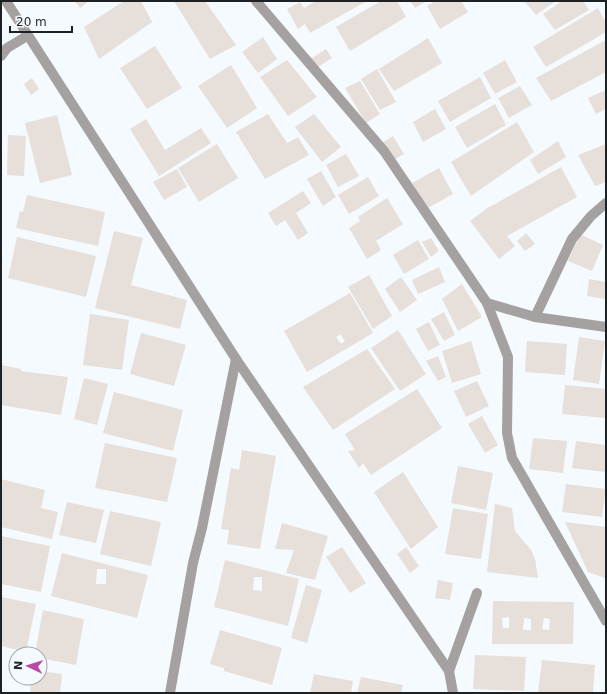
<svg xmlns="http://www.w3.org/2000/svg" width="607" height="694" font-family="'DejaVu Sans',sans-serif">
<rect width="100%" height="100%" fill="#f5fafe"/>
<g fill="#e7dfd9" fill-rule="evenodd">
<path d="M75 1H89L80 8Z"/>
<path d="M124 1H141L152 22 99 59 84 27Z"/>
<path d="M174 1H205L236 45 210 59Z"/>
<path d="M316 1H367L310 33 305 24 298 29 287 9 300 2 304 8Z"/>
<path d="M381 1H397L406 17 350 51 336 27Z"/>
<path d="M410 1H427L415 8Z"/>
<path d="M435 1H461L468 12 440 29 427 6Z"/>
<path d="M524 1H556L536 15Z"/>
<path d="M562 1H583L589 10 555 30 543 14Z"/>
<path d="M598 8 606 23V32L546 67 533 47Z"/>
<path d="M263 37 277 59 258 73 242 52Z"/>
<path d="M428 38 442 63 394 91 379 69Z"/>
<path d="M606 40V72L551 101 536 78Z"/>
<path d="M155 46 182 88 147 109 120 68Z"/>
<path d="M326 49 332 58 315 69 309 60Z"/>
<path d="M287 60 317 97 288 116 260 77Z"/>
<path d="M505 60 517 82 495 94 483 73Z"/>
<path d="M231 65 257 108 227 128 198 86Z"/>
<path d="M377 69 396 102 380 110 361 79Z"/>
<path d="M480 77 491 98 450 122 438 101Z"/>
<path d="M32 78 39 89 31 95 24 84Z"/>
<path d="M360 81 380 114 366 123 345 88Z"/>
<path d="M520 86 532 105 509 118 498 98Z"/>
<path d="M606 90V109L596 114 588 98Z"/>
<path d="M495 104 506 125 467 148 455 127Z"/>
<path d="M435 109 446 129 423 142 413 122Z"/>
<path d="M268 114 287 143 298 137 309 155 265 179 236 132Z"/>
<path d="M314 114 341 147 322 162 295 127Z"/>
<path d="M57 115 72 175 40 183 25 123Z"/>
<path d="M146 119 165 150 201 128 211 143 159 176 130 129Z"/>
<path d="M517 122 534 152 471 196 451 162Z"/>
<path d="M8 135 26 136 24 176 7 175Z"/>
<path d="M393 136 404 154 394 160 383 142Z"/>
<path d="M558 141 566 157 538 174 530 160Z"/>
<path d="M217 144 238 178 199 202 178 168Z"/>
<path d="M606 144V182L595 186 578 155Z"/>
<path d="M346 154 359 176 338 187 326 165Z"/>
<path d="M561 167 577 197 507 236 515 246 499 259 470 221 486 209Z"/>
<path d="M439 168 453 194 426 209 412 183Z"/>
<path d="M177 169 187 187 164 200 153 182Z"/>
<path d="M321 171 336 197 323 206 307 179Z"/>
<path d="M368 177 379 196 349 214 338 195Z"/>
<path d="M303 191 311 203 296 213 308 233 298 240 285 220 276 226 268 213Z"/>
<path d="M27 195 105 212 98 246 16 228 20 211 23 212Z"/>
<path d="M387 198 403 224 376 241 381 250 367 259 349 228 360 221 358 217Z"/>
<path d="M114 231 143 238 131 285 187 300 180 329 95 308Z"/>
<path d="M526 233 535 244 525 251 517 241Z"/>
<path d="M580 234 603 245 592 271 568 261Z"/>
<path d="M17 237 96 256 86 297 8 278Z"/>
<path d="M431 238 439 251 431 257 422 242Z"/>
<path d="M418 240 429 259 404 274 393 255Z"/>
<path d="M439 267 445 282 418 294 412 280Z"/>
<path d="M369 275 392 316 373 329 348 287Z"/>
<path d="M401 277 417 300 400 312 385 289Z"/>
<path d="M589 279 606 282V299L587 296Z"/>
<path d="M462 284 482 317 458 331 442 299Z"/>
<path d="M350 293 373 333 307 372 284 331ZM340 334 345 341 341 344 336 337Z"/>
<path d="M444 312 455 335 444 341 431 319Z"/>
<path d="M90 314 129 320 122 370 83 365Z"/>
<path d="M429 322 440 345 428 351 416 329Z"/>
<path d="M398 330 426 374 400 391 371 348Z"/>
<path d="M141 333 186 345 174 386 130 374Z"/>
<path d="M579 337 605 341 599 384 573 380Z"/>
<path d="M471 341 481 374 452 383 442 351Z"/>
<path d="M527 341 567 344 565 375 525 372Z"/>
<path d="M367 349 395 389 333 430 303 387Z"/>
<path d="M438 356 446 377 438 381 426 361Z"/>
<path d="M1 365 21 369V371L68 377 61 415 1 405Z"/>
<path d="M84 378 108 384 97 425 74 419Z"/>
<path d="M477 381 489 406 466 417 454 391Z"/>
<path d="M565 385 606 389V418L562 414Z"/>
<path d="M417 389 442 428 371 475 363 463 359 468 348 451 355 450 345 434Z"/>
<path d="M114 392 183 410 173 451 103 433Z"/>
<path d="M482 416 498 445 485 453 468 424Z"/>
<path d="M533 438 567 441 563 473 529 469Z"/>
<path d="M576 441 606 445V472L572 468Z"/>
<path d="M105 443 177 458 167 502 95 488Z"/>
<path d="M242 450 276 456 260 549 227 544 229 530 221 529 231 468 239 470Z"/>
<path d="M458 466 493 473 486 510 451 503Z"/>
<path d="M403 472 438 527 411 549 374 492Z"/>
<path d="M1 479 45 490 41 508 58 512 52 539 1 527Z"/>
<path d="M566 484 606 489 602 517 562 512Z"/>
<path d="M67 502 104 510 96 543 59 535Z"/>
<path d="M495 504 512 508 515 531 531 550 535 559 538 578 487 572Z"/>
<path d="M453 508 488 514 481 559 445 554Z"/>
<path d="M110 511 161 522 151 566 100 554Z"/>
<path d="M565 522 606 527 605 578 588 572Z"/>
<path d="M282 523 328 536 315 580 286 573 294 550 275 549Z"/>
<path d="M1 536 50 546 41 592 1 584Z"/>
<path d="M342 547 366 583 350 593 326 557Z"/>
<path d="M406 547 419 566 410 573 397 554Z"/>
<path d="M62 553 148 575 137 618 51 596ZM97 569H106V584H96Z"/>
<path d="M225 560 299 579 288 626 214 607ZM254 577H262V591L253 590Z"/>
<path d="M438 580 453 583 450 600 435 598Z"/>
<path d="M306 585 322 590 307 643 291 638Z"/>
<path d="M1 597 36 604 26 652 1 646Z"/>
<path d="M493 601 574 602 573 644H492ZM509 617V628H503L502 618ZM524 618 531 619V630H523ZM544 618 550 619 549 630 542 629Z"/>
<path d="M43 610 84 619 76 665 40 658V654H35Z"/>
<path d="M220 630 282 648 272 685 224 671V668L210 664Z"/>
<path d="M475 655 526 657 524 691 473 689Z"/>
<path d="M542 660 595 665 593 693H538Z"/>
<path d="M40 671 62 674 60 693H30L31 678H40Z"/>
<path d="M314 674 353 681 351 693H310Z"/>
<path d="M361 677 403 685 401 693H357Z"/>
</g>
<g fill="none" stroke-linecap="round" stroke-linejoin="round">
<g stroke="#a6a1a1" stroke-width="10">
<path d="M6 1 236 359 449 671 453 693"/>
<path d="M256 1 384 151 487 303 508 357 507 433 512 458 606 621"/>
<path d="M1 56 7 48 27 36"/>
<path d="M487 303 535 317 606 327"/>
<path d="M535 317 572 239 591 216 606 203"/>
<path d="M449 671 477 593"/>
<path d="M170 693 193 563 202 528 236 359"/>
</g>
</g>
<rect width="607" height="694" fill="none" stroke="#1e2124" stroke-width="4"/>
<g transform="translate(28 666) rotate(274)"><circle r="19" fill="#f5fafe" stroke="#9fa3a7"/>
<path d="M0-3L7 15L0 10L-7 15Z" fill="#b849a7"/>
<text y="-6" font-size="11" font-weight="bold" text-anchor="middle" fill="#1e2124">N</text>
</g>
<path d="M10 26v6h62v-6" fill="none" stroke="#1e2124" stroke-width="2"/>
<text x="16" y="26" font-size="12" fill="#1e2124" stroke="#f5fafe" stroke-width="3" paint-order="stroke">20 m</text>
</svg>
